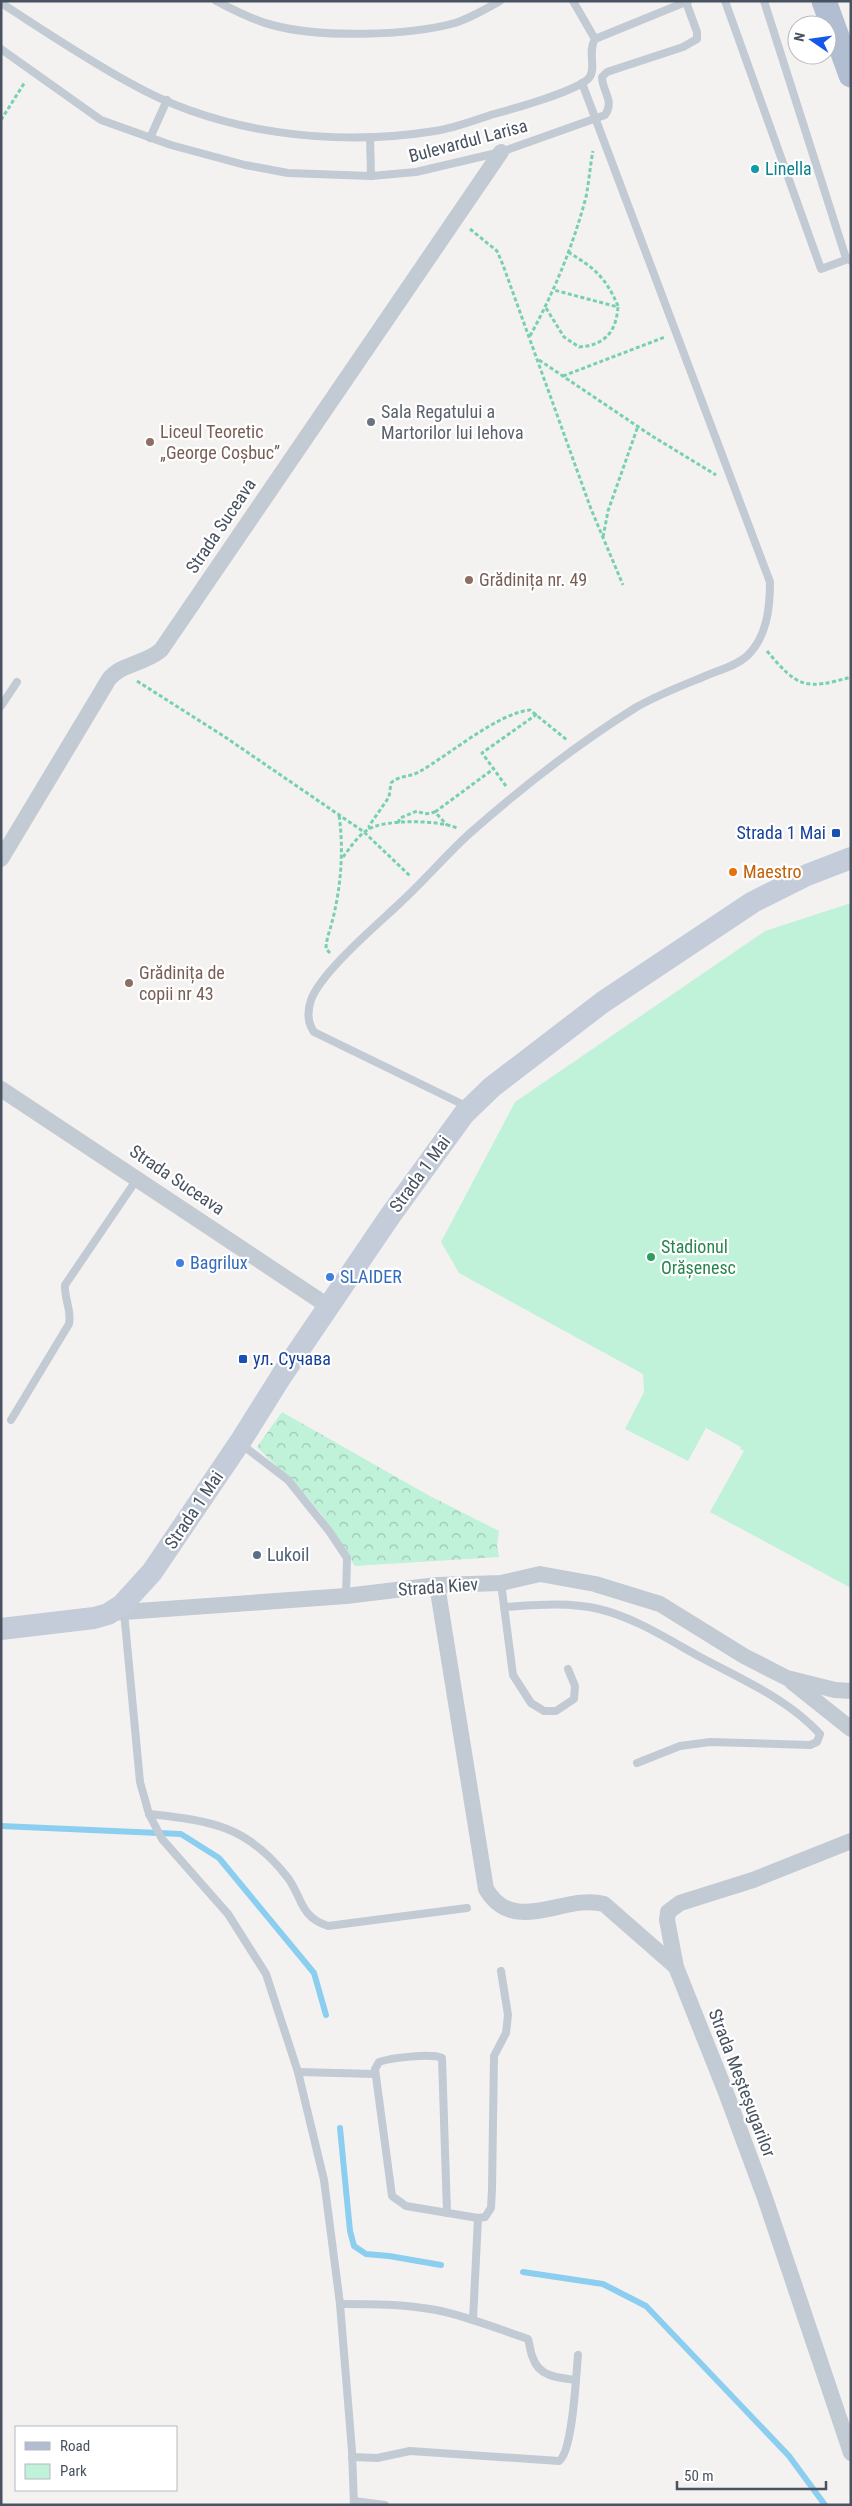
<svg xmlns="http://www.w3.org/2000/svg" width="852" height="2506" font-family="'Roboto Condensed',sans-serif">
<defs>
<pattern id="forest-crowns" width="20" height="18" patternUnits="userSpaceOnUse" patternTransform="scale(1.25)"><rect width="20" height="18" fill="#c0f1d9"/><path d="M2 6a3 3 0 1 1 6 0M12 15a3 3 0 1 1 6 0" fill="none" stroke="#9ec6b3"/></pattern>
</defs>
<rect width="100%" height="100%" fill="#f4f2f1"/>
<path fill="#c0f1d9" d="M851 903V1588L710 1512 744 1451 740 1449 741 1447 706 1428 688 1461 625 1429 644 1392 643 1374 459 1273 441 1242 515 1102 765 931Z"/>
<path fill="url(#forest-crowns)" d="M282 1412 428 1495 499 1531 497 1546 499 1557 355 1566 322 1515 303 1492 257 1447Z"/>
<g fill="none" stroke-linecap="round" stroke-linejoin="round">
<g stroke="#8cceef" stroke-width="6">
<path d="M1 1826 181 1834 219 1858 314 1973 326 2015"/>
<path d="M340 2128 350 2231 354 2246 366 2254 389 2256 441 2265"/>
<path d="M523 2272 603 2284 646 2306 789 2456 825 2505"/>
</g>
<g stroke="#77d1b0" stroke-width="3" stroke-dasharray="4 2.5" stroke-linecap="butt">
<path d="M1 120 25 82"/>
<path d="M470 229 497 251 503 265 591 509 623 585"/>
<path d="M568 252C595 268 606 278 618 306"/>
<path d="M546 308 564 337 579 347C605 345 616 332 618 307L554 290"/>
<path d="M530 336C554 292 573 246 586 197 589 182 590 166 593 151"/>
<path d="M539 360 652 436 716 475"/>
<path d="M563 376 665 337"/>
<path d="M603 537 608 511 638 426"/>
<path d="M767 651C798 688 805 690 851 677"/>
<path d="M137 681 225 737 364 832 410 876"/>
<path d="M506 786 482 753 537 714"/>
<path d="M435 812 492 770"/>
<path d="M398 823 400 818 417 811 425 814 435 812 447 825"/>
<path d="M370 829 369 826 389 797 391 783C400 775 410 777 419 772 449 755 498 713 530 710L567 740"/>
<path d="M343 857C350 848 358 835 369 829 386 819 439 820 457 828"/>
<path d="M330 953 326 949C326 939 330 931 332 922 341 888 344 850 339 815"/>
</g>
<g stroke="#c2cad3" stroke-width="8">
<path d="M216 1C234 10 252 20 272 25 320 38 407 36 455 23 470 18 486 9 500 1"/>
<path d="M573 1 595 39"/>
<path d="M725 1 821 269 848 259"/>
<path d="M764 1 845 255 851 261"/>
<path d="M1 3C43 30 86 59 130 83 220 134 334 147 435 131 455 128 475 120 494 114 513 109 577 91 589 78 597 68 587 52 595 39L688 1"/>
<path d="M1 49 101 120 171 145 245 165 288 173 371 176 416 172 501 152 605 115C615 101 602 91 602 77L607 72 683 47 697 39V32L686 2"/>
<path d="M370 137 371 176"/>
<path d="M150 138 167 100"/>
<path d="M1 706 17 682"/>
<path d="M468 1107 314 1032C307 1022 307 1012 311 1000 321 972 377 925 400 903 424 881 445 856 469 834 521 788 576 745 635 708 655 696 681 686 703 677 718 670 735 667 747 656 767 637 770 608 770 582L582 83"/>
<path d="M11 1420 69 1324C72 1310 64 1299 65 1285L137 1179"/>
<path d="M241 1444 288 1480 329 1531 347 1558 346 1596"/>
<path d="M501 1583 513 1675 531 1703 544 1711H556L574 1699 575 1686 568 1669"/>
<path d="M504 1607C536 1605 567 1602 599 1609 636 1618 669 1640 702 1658 743 1680 788 1699 820 1734L817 1742 810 1745 710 1742 680 1746 637 1763"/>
<path d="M124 1612 140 1782 149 1814 162 1839 228 1914 266 1974 298 2072 324 2180 340 2304 352 2451 354 2505"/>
<path d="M149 1814C211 1821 247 1825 288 1878 303 1899 300 1917 328 1926L467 1908"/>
<path d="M298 2072 375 2074"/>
<path d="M447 2213 442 2058C431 2053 390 2058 379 2062L375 2069 392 2196 406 2206 478 2218 485 2217 491 2208 492 2189 494 2056 506 2033 508 2015 501 1971"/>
<path d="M340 2304C372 2304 404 2304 436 2310 467 2316 498 2329 528 2339 530 2345 530 2352 533 2358 539 2377 559 2378 576 2380"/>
<path d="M473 2320 478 2218"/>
<path d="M352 2457 377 2458 410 2451 559 2461C573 2451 576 2375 578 2355"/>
<path d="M354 2501 385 2505"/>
</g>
<g stroke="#c2cad3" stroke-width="16">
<path d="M1 859 109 679C122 663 145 664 161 650L501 152"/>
<path d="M1 1089 328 1306"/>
<path d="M437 1585 486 1889C514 1937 565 1893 604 1904L676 1967"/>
<path d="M110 1613 346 1596 437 1585 501 1583 540 1574 595 1584 660 1604 744 1656 787 1678 835 1690 851 1691"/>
<path d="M792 1682 851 1729"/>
<path d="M851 1841 753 1880 680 1903 668 1912 667 1920 676 1967 725 2090 765 2198 851 2453"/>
</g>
<path stroke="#c4ccda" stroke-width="22" d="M1 1629 94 1618 108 1614 122 1605 152 1572 240 1442 282 1375 390 1216 464 1114 492 1087 603 1002 753 902 807 875 851 858"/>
<path stroke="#b1bdd0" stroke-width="25" d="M824 1 851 75"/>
</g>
<circle fill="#0f9aa8" stroke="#fff" stroke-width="2" cx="755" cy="169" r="5"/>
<circle fill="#6b7280" stroke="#fff" stroke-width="2" cx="371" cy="422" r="5"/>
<g fill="#8d6e63" stroke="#fff" stroke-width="2">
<circle cx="150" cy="442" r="5"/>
<circle cx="469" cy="580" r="5"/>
<circle cx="129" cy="983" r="5"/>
</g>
<g fill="#1a4fb4" stroke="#fff" stroke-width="2">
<rect x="831" y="828" width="10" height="10" rx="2.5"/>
<rect x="238" y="1354" width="10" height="10" rx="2.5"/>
</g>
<circle fill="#e8710a" stroke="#fff" stroke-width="2" cx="733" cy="872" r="5"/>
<circle fill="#2e9e5b" stroke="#fff" stroke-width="2" cx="651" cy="1257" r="5"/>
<g fill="#3f7fe0" stroke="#fff" stroke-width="2">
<circle cx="180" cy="1263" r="5"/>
<circle cx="330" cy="1277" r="5"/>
</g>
<circle fill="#5c6f8a" stroke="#fff" stroke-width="2" cx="257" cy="1555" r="5"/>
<g text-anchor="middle" stroke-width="4.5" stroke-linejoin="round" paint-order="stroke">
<g font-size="18" fill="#485260" stroke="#fff">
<text transform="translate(468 141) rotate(-15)" y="6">Bulevardul Larisa</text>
<text transform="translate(221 526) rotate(-56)" y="6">Strada Suceava</text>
<text transform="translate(420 1174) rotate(-54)" y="6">Strada 1 Mai</text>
<text transform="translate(177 1180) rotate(34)" y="6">Strada Suceava</text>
<text transform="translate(194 1510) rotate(-56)" y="6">Strada 1 Mai</text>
<text transform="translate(438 1587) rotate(-4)" y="6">Strada Kiev</text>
<text transform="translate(742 2083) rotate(69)" y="6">Strada Meșteșugarilor</text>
</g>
<g font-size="18" fill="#0d838f" stroke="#fff" text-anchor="start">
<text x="765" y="175">Linella</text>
</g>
<g font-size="18" fill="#5b616d" stroke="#fff" text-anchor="start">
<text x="381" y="418">Sala Regatului a<tspan x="381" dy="21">Martorilor lui Iehova</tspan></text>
</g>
<g font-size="18" fill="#785e54" stroke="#fff" text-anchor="start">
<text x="160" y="438">Liceul Teoretic<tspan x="160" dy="21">„George Coșbuc”</tspan></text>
<text x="479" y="586">Grădinița nr. 49</text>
<text x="139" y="979">Grădinița de<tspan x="139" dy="21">copii nr 43</tspan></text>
</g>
<g font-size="18" fill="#164399" stroke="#fff" text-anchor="end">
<text x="826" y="839">Strada 1 Mai</text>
<text x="253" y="1365" text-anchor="start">ул. Сучава</text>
</g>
<g font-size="18" fill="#c56008" stroke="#fff" text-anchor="start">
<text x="743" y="878">Maestro</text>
</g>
<g font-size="18" fill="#27864d" stroke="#fff" text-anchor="start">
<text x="661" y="1253">Stadionul<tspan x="661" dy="21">Orășenesc</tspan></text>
</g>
<g font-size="18" fill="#366cbe" stroke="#fff" text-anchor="start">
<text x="190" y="1269">Bagrilux</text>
<text x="340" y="1283">SLAIDER</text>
</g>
<g font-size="18" fill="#4e5e75" stroke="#fff" text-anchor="start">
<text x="267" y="1561">Lukoil</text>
</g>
</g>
<rect width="852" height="2506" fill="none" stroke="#485260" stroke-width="5"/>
<rect x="15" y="2426" width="162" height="65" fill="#ffffff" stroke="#b6babf"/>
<rect x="25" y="2442" width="25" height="8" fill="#b1bdd0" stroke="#b6babf"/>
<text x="60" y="2451" font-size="15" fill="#485260">Road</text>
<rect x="25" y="2464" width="25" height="15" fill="#c0f1d9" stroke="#b6babf"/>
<text x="60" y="2476" font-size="15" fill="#485260">Park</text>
<g transform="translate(812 40) rotate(283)"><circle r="24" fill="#ffffff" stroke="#b6babf"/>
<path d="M0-4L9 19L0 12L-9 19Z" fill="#1457eb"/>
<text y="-8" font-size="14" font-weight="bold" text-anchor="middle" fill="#485260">N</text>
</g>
<path d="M677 2481v8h149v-8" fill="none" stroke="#485260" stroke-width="2.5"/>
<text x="684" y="2481" font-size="15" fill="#485260" stroke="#ffffff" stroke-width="4" paint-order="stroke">50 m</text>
</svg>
